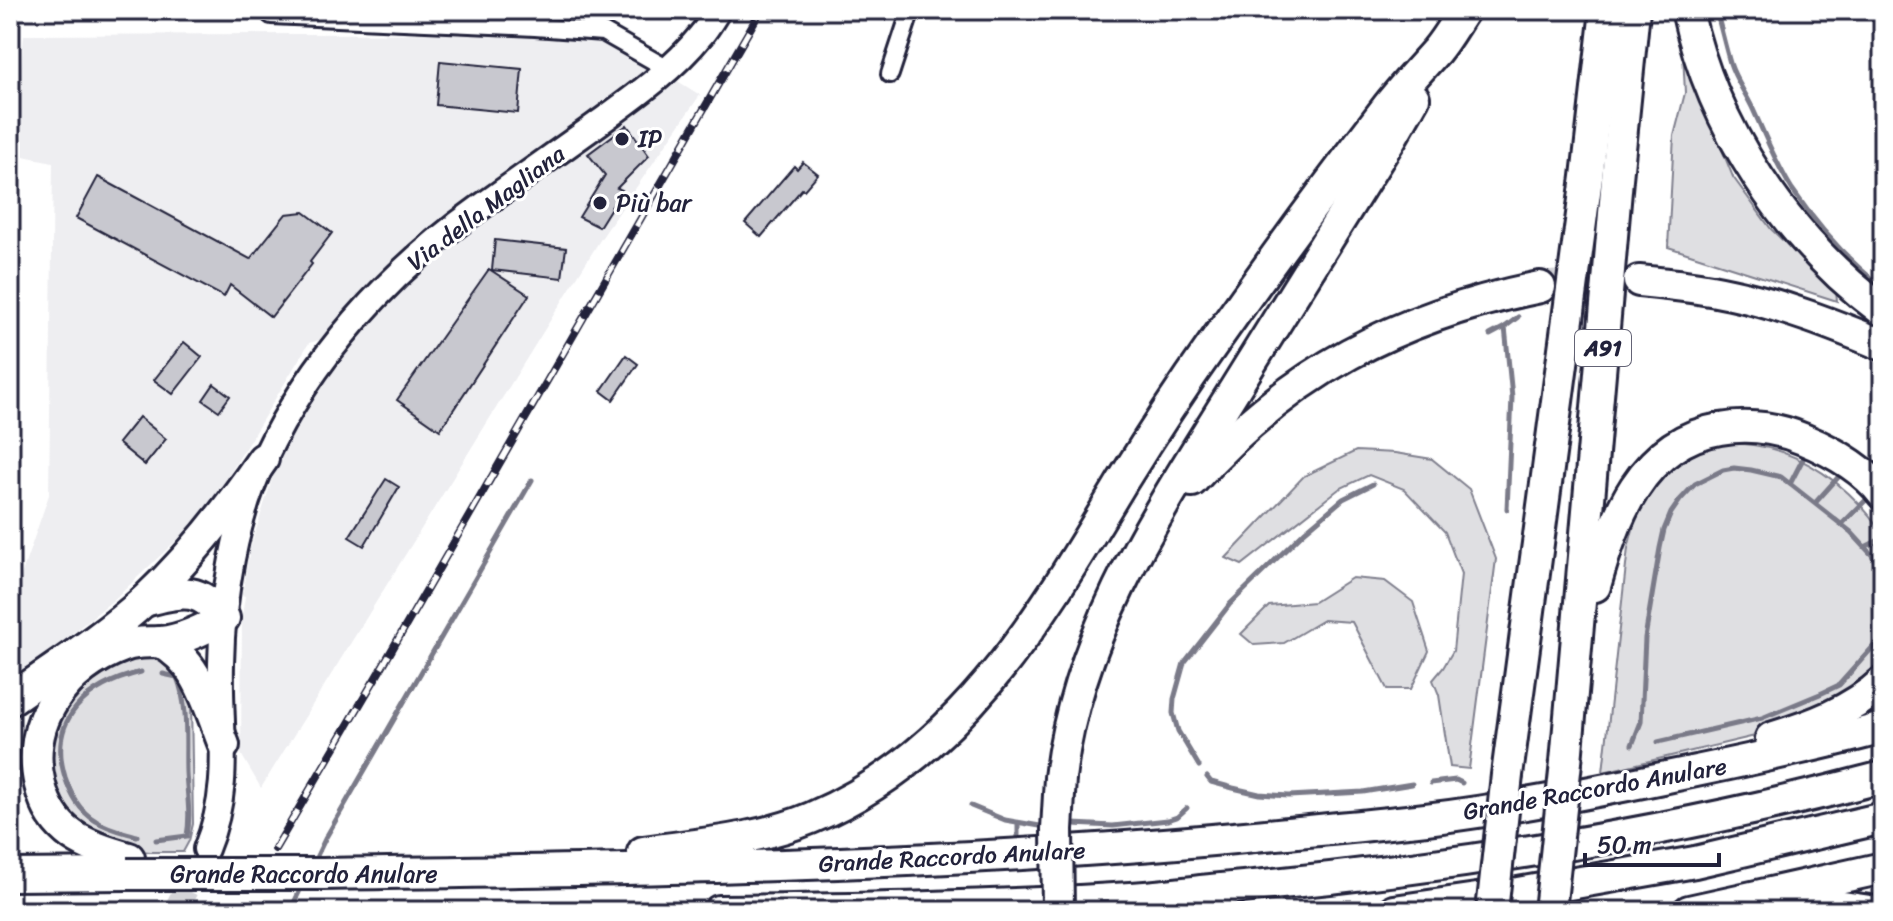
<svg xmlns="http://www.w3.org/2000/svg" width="1893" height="921" font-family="Sriracha,sans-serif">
<rect width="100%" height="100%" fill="#fff"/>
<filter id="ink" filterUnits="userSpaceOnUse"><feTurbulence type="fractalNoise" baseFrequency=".0125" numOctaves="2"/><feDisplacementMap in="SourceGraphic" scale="16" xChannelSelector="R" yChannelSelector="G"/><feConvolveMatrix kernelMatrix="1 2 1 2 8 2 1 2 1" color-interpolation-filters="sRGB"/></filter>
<g filter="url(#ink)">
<path fill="#eeeef1" d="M539 33 602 34 700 95 600 240 261 788 241 754 242 616 245 596 242 595 250 549 287 432 357 329 309 343 207 511 117 597 10 684V607L49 495 53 162 13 154 24 35Z"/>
<g fill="#dfdfe2" stroke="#80808e" stroke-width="2">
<path d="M1683 53 1733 177 1771 229 1836 292 1837 301 1668 247 1674 136 1685 93Z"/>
<path d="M1711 444C1722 444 1733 443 1743 444 1800 448 1852 487 1883 534V664L1854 693 1772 732 1603 772 1628 548 1639 507 1664 468Z"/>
<path d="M1356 451 1395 453 1432 459 1469 489 1496 559 1469 769 1450 767 1439 695 1433 680 1443 668 1453 651 1461 574 1445 532 1404 489 1369 475 1339 489 1242 565 1226 558 1304 476Z"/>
<path d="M1352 578 1385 581 1413 602 1429 651 1411 689H1387L1352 622 1323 620 1284 643 1254 645 1241 634 1269 606 1314 602Z"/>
<path d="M153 653 178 667 191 701 193 824 189 841 183 852H151L112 849 49 799 53 712 109 664Z"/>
</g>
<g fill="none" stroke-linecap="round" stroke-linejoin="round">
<g stroke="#7a7a88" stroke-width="5">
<path d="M1716 10C1721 28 1725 46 1730 63 1735 79 1745 92 1752 107 1765 135 1776 164 1792 189 1817 226 1848 261 1883 288"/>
<path d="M1505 327 1512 397 1507 509"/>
<path d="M1490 335 1505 327 1518 317"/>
<path d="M1790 484 1807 451"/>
<path d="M1815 503 1842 473"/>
<path d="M1842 524 1868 498"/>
<path d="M1865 547 1883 538"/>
<path d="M1658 742 1762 718 1820 694 1839 685 1881 638 1883 633"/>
<path d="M1632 745 1641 722 1645 638 1660 548 1664 530 1671 513 1680 500 1695 484 1723 470 1734 468 1751 470 1781 477 1851 532 1872 555 1883 578"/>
<path d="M1199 766 1178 731 1173 713 1174 699 1184 663 1230 604 1304 532 1343 499 1373 484"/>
<path d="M1207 777 1211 782 1233 788 1259 794 1289 796 1363 792 1412 784"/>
<path d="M1431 783 1456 780 1462 783"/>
<path d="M971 806 1005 820 1040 826"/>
<path d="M1073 824 1113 826 1168 820 1177 817 1187 808"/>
<path d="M137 836C124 832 108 829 96 821 79 811 71 795 65 777 47 718 88 685 141 672"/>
<path d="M156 840 187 836C191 814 187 794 186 772 185 739 189 708 177 677L163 674"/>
<path d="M1018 840V823"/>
<path d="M313 864 325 839 532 480"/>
<path d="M290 911 303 884"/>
</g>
</g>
<g fill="#c8c8cf" stroke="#22223b" stroke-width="2">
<path d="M440 61 522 69 518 113 436 105Z"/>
<path d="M627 125 649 156 617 188 622 190 599 227 579 217 605 175 588 154Z"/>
<path d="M803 162 818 174 804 190 802 189 761 237 745 223 794 166 797 169Z"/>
<path d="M98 177 250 259 286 214 304 212 332 233 310 262 312 264 271 317 230 285 224 297 76 218Z"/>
<path d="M495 240 566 248 562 278 492 270Z"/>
<path d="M489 269 529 295 440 430 397 400Z"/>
<path d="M184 342 202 357 173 394 154 380Z"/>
<path d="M626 355 638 364 613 400 601 391Z"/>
<path d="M214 384 230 396 219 411 203 400Z"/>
<path d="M139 417 166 439 145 465 118 443Z"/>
<path d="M386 479 399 487 364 546 349 537Z"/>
</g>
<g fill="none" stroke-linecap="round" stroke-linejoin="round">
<path stroke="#d3d3d8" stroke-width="24" stroke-dasharray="24 12" stroke-linecap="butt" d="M175 911 200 862"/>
<path stroke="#d3d3d8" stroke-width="30" stroke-dasharray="30 15" stroke-linecap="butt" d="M1540 287 1594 282 1639 281"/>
<defs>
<g id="street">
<path d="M271 10V15L535 27 603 32 668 69"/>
<path d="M890 74 911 10"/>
</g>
<path id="secondary" d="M206 849C233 784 219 731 221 664 222 598 235 518 264 459 311 359 388 273 478 209 517 181 557 153 596 125 633 98 672 71 701 35 708 27 713 18 718 10"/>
<g id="highway">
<path d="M1687 10C1713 128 1786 239 1883 311"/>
<path d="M1639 281C1670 284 1701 287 1731 294 1783 305 1834 325 1883 345"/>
<path d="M1192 481C1289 372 1398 316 1540 287"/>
<path d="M1595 586C1614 519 1641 442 1720 429 1748 424 1777 428 1803 439 1832 451 1864 469 1883 494"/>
<path d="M160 642C199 661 209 708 224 745"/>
<path d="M10 700C55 668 103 638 144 601 189 559 228 510 263 459"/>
<path d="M1771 738C1811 726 1852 711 1883 682"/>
<path d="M1566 762 1617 179 1634 10"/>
<path d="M1507 775 1587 177 1606 10"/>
<path d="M1060 778C1077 634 1156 515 1231 395 1285 309 1338 223 1391 138L1414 98"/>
<path d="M643 852C699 844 758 840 811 818 962 755 1042 615 1122 482 1151 435 1181 389 1213 344 1270 263 1328 184 1388 106 1403 87 1420 69 1436 51 1447 38 1455 23 1464 10"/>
<path d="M129 858C85 846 52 834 40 785 24 721 66 667 124 646 137 641 148 643 161 642 182 640 205 629 224 618 198 585 181 592 144 601"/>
<path d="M322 874C630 870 939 866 1245 837 1306 831 1366 826 1426 819 1507 809 1588 793 1667 777 1740 762 1812 747 1883 728"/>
<path d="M10 875 127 874"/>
<path d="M719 911C856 909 993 907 1130 898 1161 896 1191 892 1221 889 1444 869 1666 835 1883 777"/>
<path d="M1394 911 1518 893 1695 862 1883 818"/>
<path d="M1689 911 1883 868"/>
<path d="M1783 911 1836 906 1870 911"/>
</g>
</defs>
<use href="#street" stroke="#22223b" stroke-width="22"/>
<use href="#secondary" stroke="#22223b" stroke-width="30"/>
<use href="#highway" stroke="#22223b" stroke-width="36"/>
<use href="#street" stroke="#fff" stroke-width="16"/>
<use href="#secondary" stroke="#fff" stroke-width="24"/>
<use href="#highway" stroke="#fff" stroke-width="30"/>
<defs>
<path id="rail" d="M275 849 382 667 761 10"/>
</defs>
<use href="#rail" stroke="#22223b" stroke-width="8"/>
<use href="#rail" stroke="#fff" stroke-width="5" stroke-dasharray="15" stroke-linecap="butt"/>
<defs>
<g id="highway-bridge">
<path d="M127 874H322"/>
<path d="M1058 911 1057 829 1060 778"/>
<path d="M1492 911 1507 775"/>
<path d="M1550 911 1566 762"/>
</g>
</defs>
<use href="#highway-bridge" stroke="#22223b" stroke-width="36" stroke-linecap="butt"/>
<use href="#highway-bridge" stroke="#fff" stroke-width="30"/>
</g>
</g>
<g fill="#22223b" stroke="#fff" stroke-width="3">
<circle cx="622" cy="139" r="8"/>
<circle cx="600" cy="203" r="8"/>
</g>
<g text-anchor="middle" stroke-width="6" stroke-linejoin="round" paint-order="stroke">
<rect fill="#fff" stroke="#646476" stroke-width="2" x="1575" y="330" width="56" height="36" rx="6"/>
<g font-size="22" font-weight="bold" fill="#22223b">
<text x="1603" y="356">A91</text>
</g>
<g font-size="24" fill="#22223b" stroke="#fff" text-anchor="start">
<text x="638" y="147">IP</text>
<text x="616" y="211">Più bar</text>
</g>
<g font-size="24" fill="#22223b" stroke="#fff">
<text transform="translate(486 208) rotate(-37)" y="8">Via della Magliana</text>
<text transform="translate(1595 789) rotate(-10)" y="8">Grande Raccordo Anulare</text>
<text transform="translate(952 857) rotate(-3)" y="8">Grande Raccordo Anulare</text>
<text x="304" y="882">Grande Raccordo Anulare</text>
</g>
</g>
<rect width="1893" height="921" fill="none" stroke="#fff" stroke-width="40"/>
<rect x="20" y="20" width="1853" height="881" fill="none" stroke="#22223b" stroke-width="3" filter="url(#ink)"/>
<path d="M1585 853v12h134v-12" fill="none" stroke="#22223b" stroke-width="4"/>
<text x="1597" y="853" font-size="24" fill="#22223b" stroke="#ffffff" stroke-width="6" paint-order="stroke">50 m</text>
</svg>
